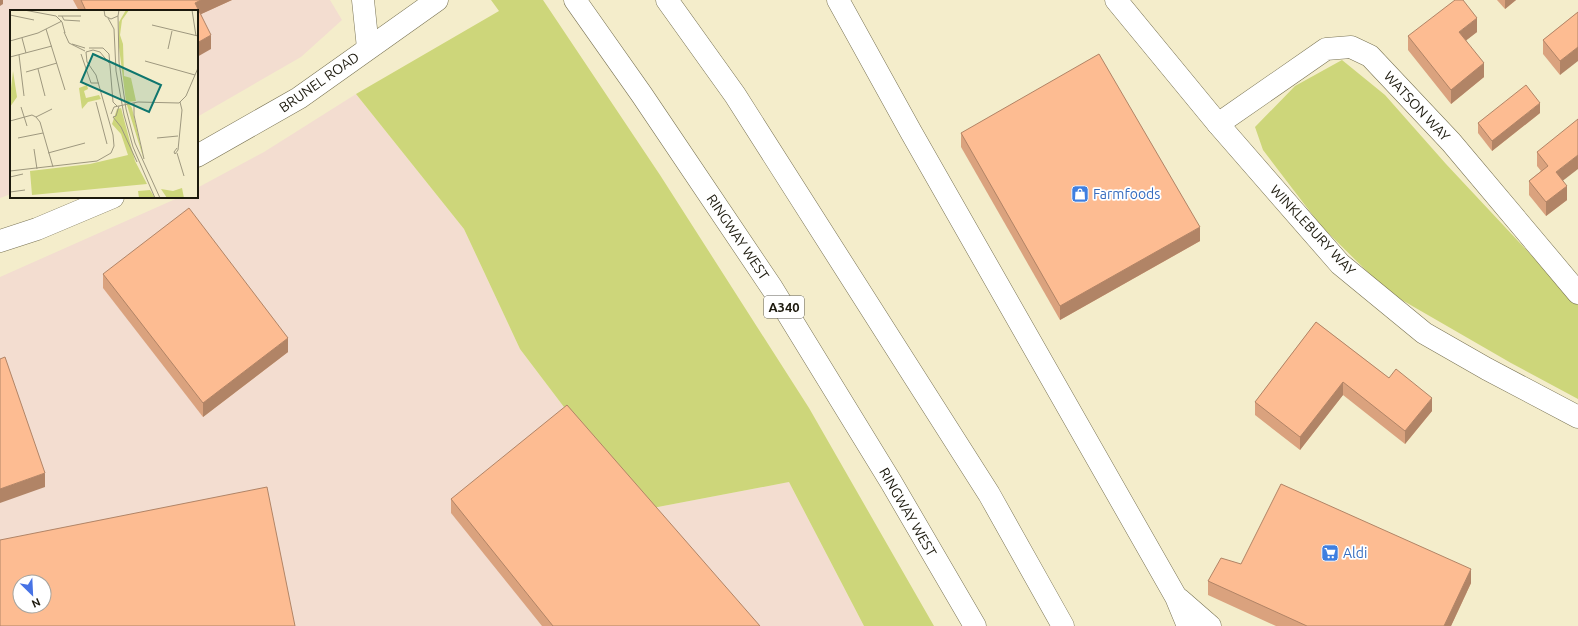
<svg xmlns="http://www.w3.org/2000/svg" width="1578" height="626" font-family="Ubuntu,sans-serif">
<rect width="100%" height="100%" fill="#f4edcb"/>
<g fill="#f3ddd0" fill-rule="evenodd">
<path d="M0 0H330L342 20 301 57 197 117V11H11V194L0 198Z"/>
<path d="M356 94 464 229 520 349 642 510 789 482 864 626H0V277L180 197H197V188L264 152ZM20 582H44V606H20Z"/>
</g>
<g fill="#cdd67a">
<path d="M491 0H543L660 175 809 408 934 626H864L789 482 642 510 520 349 464 229 356 94 499 11Z"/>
<path d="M1342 60 1385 95 1446 164 1578 305V399L1511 363 1388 292 1321 226 1263 150 1255 127 1295 86Z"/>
</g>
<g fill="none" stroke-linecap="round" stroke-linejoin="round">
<defs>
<path id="street" d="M1218 124 1326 49 1351 47 1370 56 1451 142 1578 293"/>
<g id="secondary">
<path d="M838 0 911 132 1176 597 1188 626"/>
<path d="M1116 0 1218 124 1340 264 1424 333 1487 369 1578 417"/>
<path d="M197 156 299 98 437 0"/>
<path d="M0 241 37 229 113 197"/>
<path d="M1179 599 1210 626"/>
</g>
<g id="primary">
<path d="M363 0 368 48"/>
<path d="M575 0 642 95 772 288 891 482 975 626"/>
<path d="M667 0 735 95 989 494 1063 626"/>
</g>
</defs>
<use href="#street" stroke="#797354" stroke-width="23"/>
<use href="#secondary" stroke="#797354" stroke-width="23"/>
<use href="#primary" stroke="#797354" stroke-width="23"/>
<use href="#street" stroke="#fff" stroke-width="22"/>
<use href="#secondary" stroke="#fff" stroke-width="22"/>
<use href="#primary" stroke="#fff" stroke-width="22"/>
</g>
<g fill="#daa27e">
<path d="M73 0H232L201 14 211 49 197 11H79Z"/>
<path d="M1497 0H1516L1505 9Z"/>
<path d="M1578 12 1560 75 1543 54V40Z"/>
<path d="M1477 32 1466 40 1484 77 1451 104 1408 50V36Z"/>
<path d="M1540 113 1492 151 1478 133V123Z"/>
<path d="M961 133 1200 241 1060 320 961 147Z"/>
<path d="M1537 152 1563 181 1567 200 1546 216 1529 195V181L1541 171 1537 166Z"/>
<path d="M103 274 288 352 203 417 103 288Z"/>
<path d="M1316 322 1432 411 1405 444 1343 395 1300 450 1255 415V402Z"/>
<path d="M451 499 760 626H542L451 513Z"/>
<path d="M1241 564 1471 583 1451 626H1276L1208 595V581Z"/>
</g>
<g fill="#b18466">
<path d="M0 0H3V4L0 6Z"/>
<path d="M201 0H232L197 16 195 3Z"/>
<path d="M1505 0H1516L1505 9Z"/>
<path d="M1477 18V32L1459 46V32Z"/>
<path d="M211 35V49L197 57V43Z"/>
<path d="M1578 47V61L1560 75V61Z"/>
<path d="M1484 63V77L1451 104V90Z"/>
<path d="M1540 103V113L1492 151V141Z"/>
<path d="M1578 155V169L1556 186V172Z"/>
<path d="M1567 186V200L1546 216V202Z"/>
<path d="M1200 227V241L1060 320V306Z"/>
<path d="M288 338V352L203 417V403Z"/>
<path d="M1343 382V395L1300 450V437Z"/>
<path d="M1432 398V411L1405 444V431Z"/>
<path d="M45 473V487L0 503V489Z"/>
<path d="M1471 569V583L1451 626H1444Z"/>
</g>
<g fill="#fdbc92" stroke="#b18466" fill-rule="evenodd">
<path d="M81 0H201L195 3 211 35 197 43V11H86Z"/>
<path d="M1455 0H1463L1477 18 1459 32 1484 63 1451 90 1408 36Z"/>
<path d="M1578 12V47L1560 61 1543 40Z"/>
<path d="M1099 54 1200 227 1060 306 961 133Z"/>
<path d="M1526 85 1540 103 1492 141 1478 123Z"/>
<path d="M1578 119V155L1556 172 1567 186 1546 202 1529 181 1548 166 1537 152Z"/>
<path d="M189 208 288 338 203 403 103 274Z"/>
<path d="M1316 322 1389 378 1396 369 1432 398 1405 431 1343 382 1300 437 1255 402Z"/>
<path d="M5 357 45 473 0 489V359Z"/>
<path d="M567 405 760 626H553L451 499Z"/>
<path d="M1281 484 1471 569 1444 626H1307L1208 581 1221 558 1241 564Z"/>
<path d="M267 487 295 626H0V540ZM20 582H44V606H20Z"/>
</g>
<defs>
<symbol id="shop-square" viewBox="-11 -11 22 22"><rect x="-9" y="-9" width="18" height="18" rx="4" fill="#3f7fe0" stroke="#fff"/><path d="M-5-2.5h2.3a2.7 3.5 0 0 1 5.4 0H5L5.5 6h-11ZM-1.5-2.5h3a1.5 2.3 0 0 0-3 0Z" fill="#fff"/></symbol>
<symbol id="supermarket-square" viewBox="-11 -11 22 22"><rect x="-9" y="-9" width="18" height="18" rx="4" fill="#3f7fe0" stroke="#fff"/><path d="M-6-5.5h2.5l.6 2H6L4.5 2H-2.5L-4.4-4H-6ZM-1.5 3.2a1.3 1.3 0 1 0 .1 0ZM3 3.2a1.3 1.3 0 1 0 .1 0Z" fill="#fff"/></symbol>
</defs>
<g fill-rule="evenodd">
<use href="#shop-square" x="1070" y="184" width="20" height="20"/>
<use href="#supermarket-square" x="1320" y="543" width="20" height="20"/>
</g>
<g text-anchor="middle" stroke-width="3.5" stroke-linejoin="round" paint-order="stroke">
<rect fill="#fff" stroke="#605e56" stroke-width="1" x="764" y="296" width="40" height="22" rx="3"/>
<g font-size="13" font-weight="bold" fill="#1c190d">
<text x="784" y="312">A340</text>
</g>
<g font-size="14" fill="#1c190d" stroke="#fff">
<text transform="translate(319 82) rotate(-35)" y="5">BRUNEL ROAD</text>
<text transform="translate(1417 106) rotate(47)" y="5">WATSON WAY</text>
<text transform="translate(1313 230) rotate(47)" y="5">WINKLEBURY WAY</text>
<text transform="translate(738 237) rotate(56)" y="5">RINGWAY WEST</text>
<text transform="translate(908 512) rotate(60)" y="5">RINGWAY WEST</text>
</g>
<g font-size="14" fill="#366cbe" stroke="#fff" text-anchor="start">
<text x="1093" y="199">Farmfoods</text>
<text x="1343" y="558">Aldi</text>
</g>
</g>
<g transform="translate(10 10)">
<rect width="188" height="188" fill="#f4edcb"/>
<path d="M116 0H119L112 10 110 25 113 34 114 66 121 68 123 77 126 91 118 92 122 98 134 150 116 92 109 37V12ZM3 61 7 87 0 97V87ZM77 75 78 79 74 81 76 88 89 85 91 89 78 92 72 99 69 78ZM111 98 125 151 137 174 22 185 20 161 80 154 118 145 111 124 102 114 107 99ZM172 178 174 188H157L151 179 163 181ZM140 180 145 188H129L128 181Z" fill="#cdd67a"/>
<path fill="none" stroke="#9e987f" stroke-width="1" d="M14 0 46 6 52 12 55 23M94 0 95 6 101 9 108 6 109 0M182 0 186 26M0 5 24 10M48 6H71M52 6 54 10 70 11M108 6 109 52 116 99 125 133 150 188M98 8 104 19 106 61 114 105 123 137 145 188M142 15 188 26M36 19 55 80M54 22 59 33 75 41M12 28 16 43M0 31 28 23 52 11M62 34 75 38M79 38H93L99 44 103 92 107 96M158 39 162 21M76 42 83 40 90 42 99 53M71 44 81 73H89M9 45 14 86M0 47 42 36M135 51 185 65M28 59 35 86M16 62 47 53M86 92 97 134M124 93V105L134 149M11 97 17 116M101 104 104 97 128 92 169 93 176 86 188 58M26 107 30 112 43 157M26 107 42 99M103 107 106 106 109 96M103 107 111 117 127 152M0 111 22 105 26 107M8 128 33 123M147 128 168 126M167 138 164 142 165 144 168 140 172 100 170 92M24 139 27 159M38 143 75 133M167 143 174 166M0 161 87 151 101 143 104 136 103 125 86 65 77 52 76 42M0 167 13 164M0 182 15 180"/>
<path fill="#0f766e" fill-opacity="0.15" stroke="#0f766e" stroke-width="2" d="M83 44 151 75 139 102 71 72Z"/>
<rect width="188" height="188" fill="none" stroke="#1c190d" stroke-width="2"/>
</g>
<g transform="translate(32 594) rotate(156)"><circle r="19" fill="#ffffff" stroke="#a4a39e"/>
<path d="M0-3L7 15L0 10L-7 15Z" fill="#4773e5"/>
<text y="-6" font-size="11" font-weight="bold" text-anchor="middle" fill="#1c190d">N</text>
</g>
</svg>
